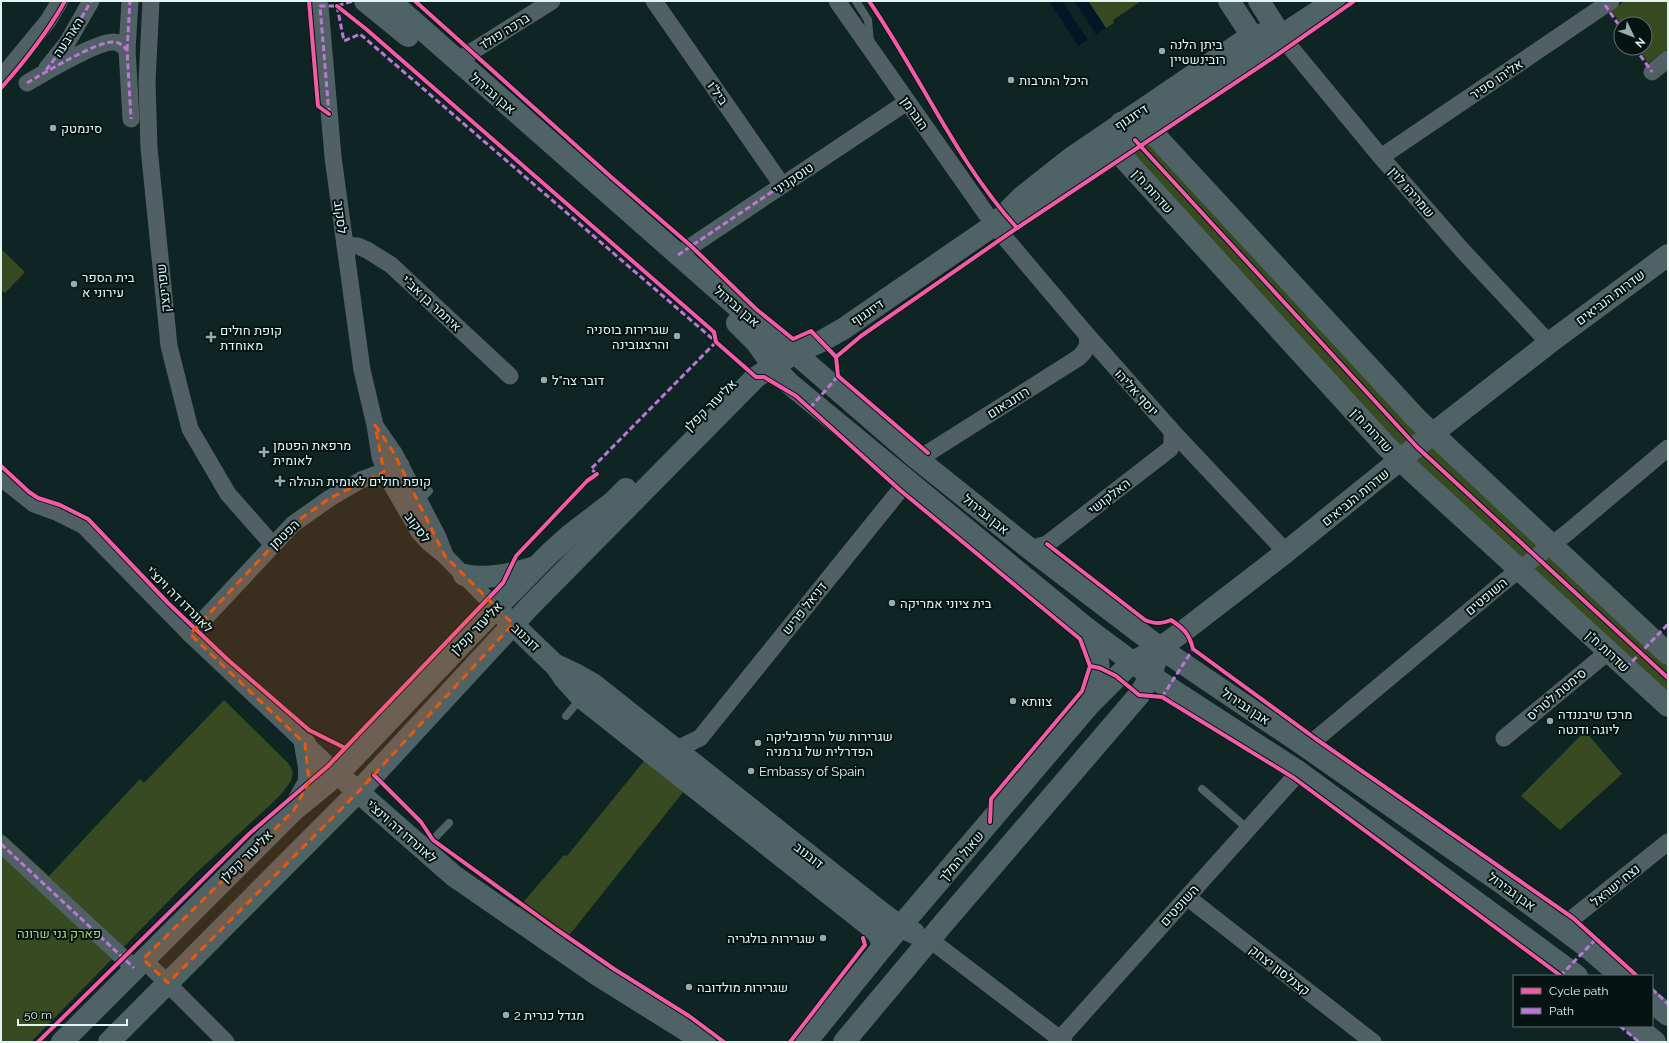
<svg xmlns="http://www.w3.org/2000/svg" width="1669" height="1043" font-family="Raleway,Heebo,sans-serif">
<rect width="100%" height="100%" fill="#0f2524"/>
<g fill="#374a21">
<path d="M1088 1H1141L1113 20 1114 23 1106 28Z"/>
<path d="M1625 1H1668V49L1648 63 1638 48H1645V24H1621L1611 10Z"/>
<path d="M1151 135 1668 661V700L1398 452 1123 153Z"/>
<path d="M1 249 25 272 5 293 1 290Z"/>
<path d="M224 700 289 764 293 772 291 781 282 793 268 807 195 874 31 1042H1V832L49 876 140 779 144 783Z"/>
<path d="M1585 731 1622 774 1560 830 1521 796Z"/>
<path d="M648 756 688 786 559 948 512 915 564 855 567 856Z"/>
</g>
<path fill="#021625" d="M1049 1H1088L1106 28 1078 46Z"/>
<path fill="#0f2524" d="M1062 1H1074L1096 34 1088 40Z"/>
<g fill="none" stroke-linecap="round" stroke-linejoin="round">
<g stroke="#516064" stroke-width="8">
<path d="M856 1 868 20 870 43"/>
<path d="M420 500 429 491"/>
<path d="M566 716 581 698"/>
<path d="M1202 789 1248 829"/>
<path d="M424 849 449 823"/>
</g>
<g stroke="#516064" stroke-width="17">
<path d="M151 1 147 82 149 148 169 346 190 429 228 494 273 545"/>
<path d="M654 1 782 185"/>
<path d="M837 1 994 225 1087 335 1172 431 1286 552"/>
<path d="M320 6 333 157 345 245 362 370 375 425 380 457 390 482 419 532 429 543 445 556 496 608"/>
<path d="M1281 36 1381 157 1462 250 1549 343"/>
<path d="M127 50 130 1"/>
<path d="M457 61 552 1"/>
<path d="M47 68 67 43 91 1"/>
<path d="M1652 72 1668 59"/>
<path d="M1 78 48 21 60 1"/>
<path d="M27 83C42 74 99 40 114 42 120 42 123 46 127 50L131 119"/>
<path d="M1381 157 1611 1"/>
<path d="M345 245 358 246 367 250 391 265 510 376"/>
<path d="M678 255 907 102"/>
<path d="M376 427 394 453 438 537 445 555"/>
<path d="M915 457 928 453 1078 358C1086 351 1089 345 1087 335"/>
<path d="M1 478 34 504 56 512 84 526 190 634 338 774"/>
<path d="M1030 549 1047 544 1170 449 1172 443V431"/>
<path d="M190 634 293 524 330 498 361 480 401 465"/>
<path d="M1504 738 1609 651"/>
<path d="M670 745 681 747 700 738 900 490 901 483 899 475"/>
<path d="M1305 746 1316 739 1506 580 1567 533 1668 448"/>
<path d="M1 844 134 968"/>
<path d="M1187 897 1373 1042"/>
<path d="M1565 930 1573 918 1668 842"/>
<path d="M929 939 1064 1042"/>
<path d="M143 959 226 1042"/>
<path d="M1060 1039 1299 772"/>
</g>
<g stroke="#4f6265" stroke-width="22">
<path d="M365 1 408 36"/>
<path d="M390 1 758 325 795 353 915 457 1030 549 1160 648 1305 746 1503 884 1587 947 1621 976"/>
<path d="M1229 1 1252 36 1263 46"/>
<path d="M1259 1 1281 36"/>
<path d="M1121 123 1117 151 1385 445 1413 472 1668 706"/>
<path d="M1121 123 1150 130 1417 419 1668 654"/>
<path d="M1005 222 1026 212 1150 130 1251 61 1281 36 1334 1"/>
<path d="M737 323 756 342 773 366 790 384 1085 627 1151 676 1299 772 1577 976"/>
<path d="M464 575C489 580 511 574 535 567"/>
<path d="M502 614 556 666 564 678 582 698 876 931 881 939 882 948"/>
<path d="M1086 628C1099 653 1104 673 1092 700"/>
<path d="M558 666 577 675 593 684 882 913 901 927 914 933"/>
<path d="M348 783 454 876 599 976 705 1042"/>
<path d="M296 805 309 782V767L305 744"/>
<path d="M1652 1002 1668 1015"/>
<path d="M1636 1026 1655 1042"/>
<path d="M62 1042 294 810 338 774 496 608 549 554 570 535 613 502 626 489"/>
<path d="M109 1042 358 792 530 606 756 377 795 353 822 341 843 329 994 225 1023 196 1071 158 1245 40 1262 34 1281 36"/>
<path d="M806 1042 882 948 1089 705 1132 662 1160 648 1185 630 1286 552 1432 434 1549 343 1668 255"/>
<path d="M844 1042 942 925 1139 695 1151 676 1155 663"/>
</g>
<g stroke="#ba77d6" stroke-width="3" stroke-dasharray="6 3" stroke-linecap="butt">
<path d="M1605 5 1621 28"/>
<path d="M337 6 344 41 360 34 715 341"/>
<path d="M1635 48 1652 72"/>
<path d="M127 50 130 1"/>
<path d="M46 70 67 43 91 1"/>
<path d="M27 83C42 74 99 40 114 42 120 42 123 46 127 50L131 119"/>
<path d="M329 114 320 6H337L353 1"/>
<path d="M678 255 782 185"/>
<path d="M810 408 838 376"/>
<path d="M597 474 591 469 716 342"/>
<path d="M1626 668 1668 624"/>
<path d="M1162 697 1193 649"/>
<path d="M1 844 134 968"/>
<path d="M1560 976 1596 939"/>
<path d="M1652 989 1668 1004"/>
<path d="M1620 1026 1639 1042"/>
</g>
<defs>
<g id="cycleway">
<path d="M309 1 318 106 329 114"/>
<path d="M415 1 611 177 691 246 756 309 793 339 811 331 836 357 838 376 928 453"/>
<path d="M869 1C920 75 956 161 1017 228"/>
<path d="M337 6 366 29 714 332 716 342 756 377H764L796 396 900 490 1080 639 1090 666 1082 691 991 799 990 822"/>
<path d="M1 88C25 61 47 33 65 1"/>
<path d="M1135 140 1417 447 1668 678"/>
<path d="M836 357 861 336 1017 228 1271 59 1354 1"/>
<path d="M1 466 29 492 38 498 60 505 88 519 168 603 228 660 309 730 345 748"/>
<path d="M1047 544 1145 620C1155 624 1161 624 1171 620 1184 629 1189 633 1193 649L1316 739 1573 918 1637 976"/>
<path d="M1090 666 1100 668 1116 676 1139 695 1162 697 1294 778 1561 976"/>
<path d="M374 775 421 822 433 840 556 929 614 969 689 1016 724 1042"/>
<path d="M38 1042 249 834 328 766 503 583 516 556 587 481 597 474"/>
<path d="M790 1042 865 945 863 938"/>
</g>
</defs>
<use href="#cycleway" stroke="#051413" stroke-width="6"/>
<use href="#cycleway" stroke="#f35aa7" stroke-width="4"/>
</g>
<path fill="#e8590c" fill-opacity="0.2" stroke="#e8590c" stroke-width="3" stroke-dasharray="8 5" stroke-linejoin="round" d="M375 425 394 453 445 556 513 624 358 792 168 983 143 959 294 810 309 782 305 744 190 634 293 524 330 498 384 472Z"/>
<g fill="#98acab" stroke="#051413" stroke-width="1.5">
<circle cx="1162" cy="51" r="4"/>
<circle cx="1011" cy="80" r="4"/>
<circle cx="53" cy="128" r="4"/>
<circle cx="74" cy="284" r="4"/>
<circle cx="677" cy="336" r="4"/>
<path d="M209 331h4v4h4v4h-4v4h-4v-4h-4v-4h4z"/>
<circle cx="544" cy="380" r="4"/>
<path d="M262 446h4v4h4v4h-4v4h-4v-4h-4v-4h4z"/>
<path d="M278 475h4v4h4v4h-4v4h-4v-4h-4v-4h4z"/>
<circle cx="892" cy="603" r="4"/>
<circle cx="1013" cy="701" r="4"/>
<circle cx="1550" cy="721" r="4"/>
<circle cx="758" cy="743" r="4"/>
<circle cx="751" cy="771" r="4"/>
<circle cx="823" cy="938" r="4"/>
<circle cx="689" cy="987" r="4"/>
<circle cx="506" cy="1015" r="4"/>
</g>
<g text-anchor="middle" stroke-width="4" stroke-linejoin="round" paint-order="stroke">
<g font-size="13" fill="#e1f5f3" stroke="#051413">
<text transform="translate(504 31) rotate(-32)" y="5">ברכה פולד</text>
<text transform="translate(68 37) rotate(-57)" y="5">הארבעה</text>
<text transform="translate(1496 79) rotate(-34)" y="5">אליהו ספיר</text>
<text transform="translate(493 93) rotate(41)" y="5">אבן גבירול</text>
<text transform="translate(718 93) rotate(55)" y="5">ביל"ו</text>
<text transform="translate(915 113) rotate(55)" y="5">הוברמן</text>
<text transform="translate(1131 117) rotate(-33)" y="5">דיזנגוף</text>
<text transform="translate(793 178) rotate(-34)" y="5">טוסקניני</text>
<text transform="translate(1153 191) rotate(48)" y="5">שדרות ח"ן</text>
<text transform="translate(1412 192) rotate(49)" y="5">שמריהו לוין</text>
<text transform="translate(341 217) rotate(83)" y="5">לסקוב</text>
<text transform="translate(163 288) rotate(-96)" y="5">שפרינצק</text>
<text transform="translate(1610 297) rotate(-37)" y="5">שדרות הנביאים</text>
<text transform="translate(432 303) rotate(43)" y="5">איתמר בן אב"י</text>
<text transform="translate(737 306) rotate(41)" y="5">אבן גבירול</text>
<text transform="translate(867 312) rotate(-34)" y="5">דיזנגוף</text>
<text transform="translate(1137 392) rotate(48)" y="5">יוסף אליהו</text>
<text transform="translate(1008 402) rotate(-32)" y="5">רוזנבאום</text>
<text transform="translate(710 405) rotate(-45)" y="5">אליעזר קפלן</text>
<text transform="translate(1372 430) rotate(47)" y="5">שדרות ח"ן</text>
<text transform="translate(1109 496) rotate(-38)" y="5">האלקושי</text>
<text transform="translate(1355 497) rotate(-39)" y="5">שדרות הנביאים</text>
<text transform="translate(986 514) rotate(39)" y="5">אבן גבירול</text>
<text transform="translate(418 527) rotate(54)" y="5">לסקוב</text>
<text transform="translate(284 534) rotate(-44)" y="5">הפטמן</text>
<text transform="translate(1486 596) rotate(-40)" y="5">השופטים</text>
<text transform="translate(180 599) rotate(45)" y="5">לאונרדו דה וינצ'י</text>
<text transform="translate(804 608) rotate(-51)" y="5">דניאל פריש</text>
<text transform="translate(476 628) rotate(-46)" y="5">אליעזר קפלן</text>
<text transform="translate(526 637) rotate(44)" y="5">דובנוב</text>
<text transform="translate(1608 651) rotate(43)" y="5">שדרות ח"ן</text>
<text transform="translate(1556 694) rotate(-40)" y="5">סימטת לטריס</text>
<text transform="translate(1246 706) rotate(34)" y="5">אבן גבירול</text>
<text transform="translate(402 831) rotate(41)" y="5">לאונרדו דה וינצ'י</text>
<text transform="translate(809 855) rotate(38)" y="5">דובנוב</text>
<text transform="translate(246 856) rotate(-45)" y="5">אליעזר קפלן</text>
<text transform="translate(961 856) rotate(-50)" y="5">שאול המלך</text>
<text transform="translate(1615 885) rotate(-39)" y="5">נצח ישראל</text>
<text transform="translate(1512 891) rotate(36)" y="5">אבן גבירול</text>
<text transform="translate(1179 905) rotate(-48)" y="5">השופטים</text>
<text transform="translate(1280 970) rotate(38)" y="5">קצנלסון יצחק</text>
</g>
<g font-size="13" fill="#e1f5f3" stroke="#051413" text-anchor="start">
<text x="1170" y="49">ביתן הלנה<tspan x="1170" dy="15">רובינשטיין</tspan></text>
<text x="1019" y="85">היכל התרבות</text>
<text x="61" y="133">סינמטק</text>
<text x="82" y="282">בית הספר<tspan x="82" dy="15">עירוני א</tspan></text>
<text x="669" y="334" text-anchor="end">שגרירות בוסניה<tspan x="669" dy="15">והרצגובינה</tspan></text>
<text x="220" y="335">קופת חולים<tspan x="220" dy="15">מאוחדת</tspan></text>
<text x="552" y="385">דובר צה"ל</text>
<text x="273" y="450">מרפאת הפטמן<tspan x="273" dy="15">לאומית</tspan></text>
<text x="289" y="486">קופת חולים לאומית הנהלה</text>
<text x="900" y="608">בית ציוני אמריקה</text>
<text x="1021" y="706">צוותא</text>
<text x="1558" y="719">מרכז שיבננדה<tspan x="1558" dy="15">ליוגה ודנטה</tspan></text>
<text x="766" y="741">שגרירות של הרפובליקה<tspan x="766" dy="15">הפדרלית של גרמניה</tspan></text>
<text x="759" y="776">Embassy of Spain</text>
<text x="815" y="943" text-anchor="end">שגרירות בולגריה</text>
<text x="697" y="992">שגרירות מולדובה</text>
<text x="514" y="1020">מגדל כנרית 2</text>
</g>
<g font-size="13" fill="#aad66d" stroke="#051413">
<text x="59" y="938">פארק גני שרונה</text>
</g>
</g>
<rect width="1669" height="1043" fill="none" stroke="#e1f5f3" stroke-width="4"/>
<rect x="1513" y="975" width="140" height="52" fill="#051413" stroke="#5d6e6d"/>
<rect x="1521" y="988" width="20" height="6" fill="#f35aa7" stroke="#5d6e6d"/>
<text x="1549" y="995" font-size="12" fill="#e1f5f3">Cycle path</text>
<rect x="1521" y="1008" width="20" height="6" fill="#ba77d6" stroke="#5d6e6d"/>
<text x="1549" y="1015" font-size="12" fill="#e1f5f3">Path</text>
<g transform="translate(1633 36) rotate(133)"><circle r="19" fill="#051413" stroke="#5d6e6d"/>
<path d="M0-3L7 15L0 10L-7 15Z" fill="#98acab"/>
<text y="-6" font-size="11" font-weight="bold" text-anchor="middle" fill="#e1f5f3">N</text>
</g>
<path d="M18 1019v6h109v-6" fill="none" stroke="#e1f5f3" stroke-width="2"/>
<text x="24" y="1019" font-size="12" fill="#e1f5f3" stroke="#051413" stroke-width="3" paint-order="stroke">50 m</text>
</svg>
